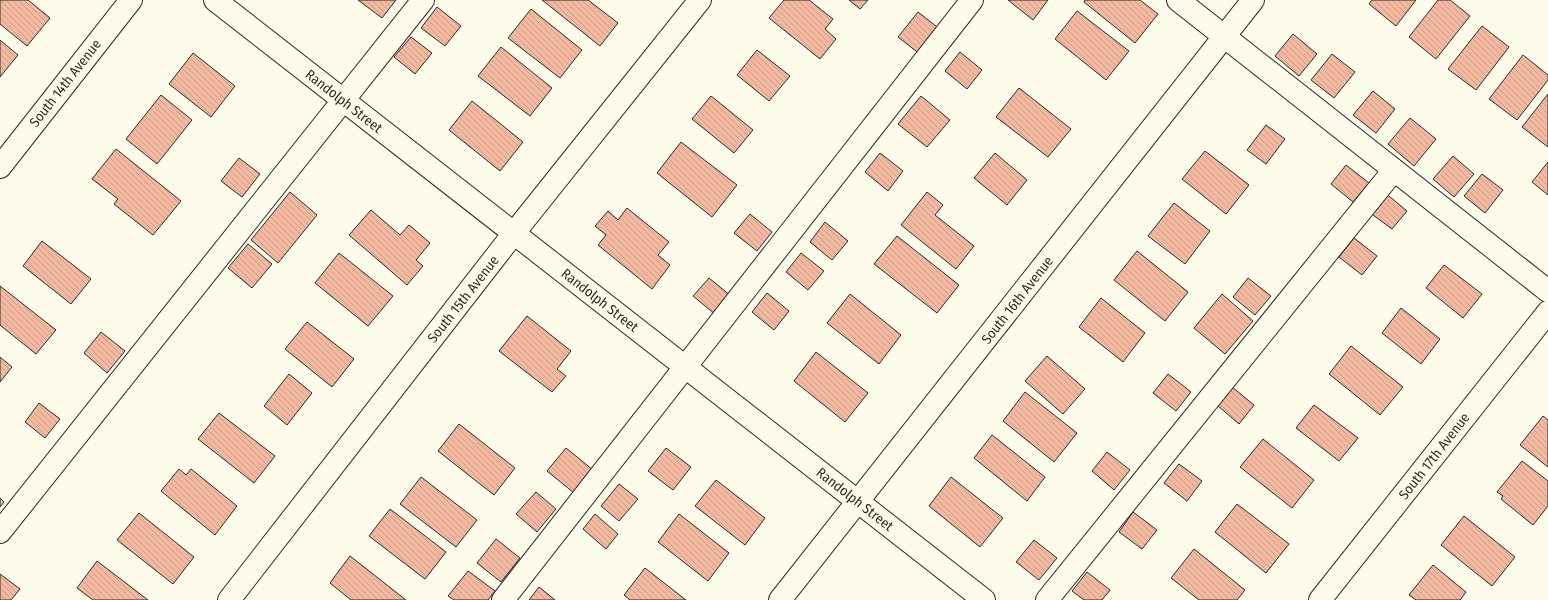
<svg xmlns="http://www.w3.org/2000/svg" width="1548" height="600" font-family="'Fira Sans Condensed',sans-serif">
<defs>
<pattern id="building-back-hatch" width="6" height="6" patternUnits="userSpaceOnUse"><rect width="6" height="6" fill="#f2b8a0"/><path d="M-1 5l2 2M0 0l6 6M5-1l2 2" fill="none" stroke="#d09e8a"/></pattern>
</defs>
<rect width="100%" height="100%" fill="#fdfbea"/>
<g fill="url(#building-back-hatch)" stroke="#2b2b2b">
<path d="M0 0H28L50 18 27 46 0 24Z"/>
<path d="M358 0H396L382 18Z"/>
<path d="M542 0H588L618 23 600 46Z"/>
<path d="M784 0H809L833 19 825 29 836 39 820 59 769 18Z"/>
<path d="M849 0H868L860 9Z"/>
<path d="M1008 0H1048L1033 20Z"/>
<path d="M1085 0H1140L1158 14 1135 43 1084 2Z"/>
<path d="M1372 0H1416L1396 26 1369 4Z"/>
<path d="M1438 0H1450L1470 16 1436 59 1409 37Z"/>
<path d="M437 7 461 26 445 46 421 28Z"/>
<path d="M531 9 582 50 560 78 508 38Z"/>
<path d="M1077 11 1129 51 1106 80 1055 39Z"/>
<path d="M918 12 941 30 921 55 898 37Z"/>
<path d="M1482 26 1509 47 1476 90 1448 69Z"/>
<path d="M1293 34 1317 54 1299 76 1275 56Z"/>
<path d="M411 37 432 53 415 74 394 57Z"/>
<path d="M0 40 18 55 0 77Z"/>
<path d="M501 47 552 88 530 116 478 76Z"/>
<path d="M757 50 790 76 769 101 737 75Z"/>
<path d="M960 52 982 70 967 89 945 71Z"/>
<path d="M193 53 235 86 211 117 169 84Z"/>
<path d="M1332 54 1355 72 1334 98 1311 80Z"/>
<path d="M1523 55 1548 75V80L1517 120 1489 99Z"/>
<path d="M1019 88 1071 129 1048 157 996 117Z"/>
<path d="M1373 91 1395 109 1376 133 1353 115Z"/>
<path d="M1548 94V147L1522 127Z"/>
<path d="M161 95 192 120 157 164 126 139Z"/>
<path d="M711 96 753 130 734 153 692 119Z"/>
<path d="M921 96 950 120 927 147 898 124Z"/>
<path d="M472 101 523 142 500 171 449 130Z"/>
<path d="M1410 118 1436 139 1414 166 1388 144Z"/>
<path d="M1266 125 1285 139 1266 164 1247 150Z"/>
<path d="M681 142 737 185 712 217 657 173Z"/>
<path d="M116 149 181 201 153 235 114 204 118 199 92 179Z"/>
<path d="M1205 151 1249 185 1226 214 1182 179Z"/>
<path d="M880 153 903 171 888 191 865 172Z"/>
<path d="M995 153 1027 180 1007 205 974 178Z"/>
<path d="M1453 156 1474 174 1454 197 1433 179Z"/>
<path d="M239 158 260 174 242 197 221 181Z"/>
<path d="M1548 162V195L1532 182Z"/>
<path d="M1346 165 1369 183 1353 202 1331 184Z"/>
<path d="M1482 174 1503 190 1485 213 1464 196Z"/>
<path d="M290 192 317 215 278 263 251 240Z"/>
<path d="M927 192 943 205 935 215 974 246 956 269 901 225Z"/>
<path d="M1384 192 1407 211 1392 229 1369 212Z"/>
<path d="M1174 203 1210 231 1185 264 1148 236Z"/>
<path d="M627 208 669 242 658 255 670 265 652 289 598 245 606 235 595 226 608 211 618 220Z"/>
<path d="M371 210 400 235 409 225 430 243 416 260 423 266 407 285 349 235Z"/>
<path d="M750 214 772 232 757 251 734 233Z"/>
<path d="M825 222 848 241 832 260 810 242Z"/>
<path d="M897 236 959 285 937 313 874 264Z"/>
<path d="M1354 238 1377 256 1362 275 1339 257Z"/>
<path d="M42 241 91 279 71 304 23 266Z"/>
<path d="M248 244 272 264 252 288 228 268Z"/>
<path d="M1137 251 1188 292 1165 321 1114 280Z"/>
<path d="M339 253 393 296 368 326 315 283Z"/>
<path d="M801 253 824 271 808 290 786 272Z"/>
<path d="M1444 265 1482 294 1463 318 1426 288Z"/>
<path d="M709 278 731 296 716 315 693 296Z"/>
<path d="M1248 278 1271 296 1255 315 1233 297Z"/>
<path d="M0 286 56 330 36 354 0 325Z"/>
<path d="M767 293 789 311 774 330 752 312Z"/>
<path d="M850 294 901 335 879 364 827 323Z"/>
<path d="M1222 294 1253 321 1225 354 1194 328Z"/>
<path d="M1101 298 1145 333 1123 362 1079 327Z"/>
<path d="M1401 308 1440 339 1421 364 1382 333Z"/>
<path d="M527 316 571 351 557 369 566 376 552 392 499 351Z"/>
<path d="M307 322 354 359 332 387 285 349Z"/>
<path d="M101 332 125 351 107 373 84 353Z"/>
<path d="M1351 346 1403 387 1380 415 1329 374Z"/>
<path d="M816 352 868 393 845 422 794 381Z"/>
<path d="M1047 356 1085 389 1063 414 1025 381Z"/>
<path d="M0 357 12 367 0 382Z"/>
<path d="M289 374 312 393 287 425 264 406Z"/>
<path d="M1168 374 1191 392 1176 411 1153 393Z"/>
<path d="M1232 387 1254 405 1239 424 1217 405Z"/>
<path d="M1025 392 1077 433 1054 462 1003 421Z"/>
<path d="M39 403 60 419 45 438 25 422Z"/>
<path d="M1314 405 1358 438 1339 461 1296 428Z"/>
<path d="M219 413 275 456 254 483 198 439Z"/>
<path d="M1543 416 1548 420V467L1520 445Z"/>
<path d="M459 424 515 468 494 495 438 451Z"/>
<path d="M992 435 1045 477 1027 501 974 458Z"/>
<path d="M1263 439 1314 480 1292 508 1240 467Z"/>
<path d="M566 448 593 470 574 493 547 471Z"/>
<path d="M666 448 691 467 673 490 648 471Z"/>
<path d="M1107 452 1130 470 1114 490 1092 471Z"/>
<path d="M1522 461 1548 481V506L1533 525 1501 499 1503 496 1497 492Z"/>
<path d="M1179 464 1202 481 1187 501 1164 483Z"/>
<path d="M179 469 186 475 191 469 237 506 215 535 161 491Z"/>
<path d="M421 477 477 520 456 547 400 504Z"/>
<path d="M951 477 1003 518 980 547 929 506Z"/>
<path d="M716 480 765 518 745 545 695 506Z"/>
<path d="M619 484 638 499 619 521 601 506Z"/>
<path d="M536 492 556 509 537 532 516 514Z"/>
<path d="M0 498 4 502 0 507Z"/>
<path d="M1237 504 1289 544 1266 573 1215 532Z"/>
<path d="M390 509 446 552 425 579 369 536Z"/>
<path d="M1133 512 1157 530 1142 549 1119 532Z"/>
<path d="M139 513 194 557 173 584 117 540Z"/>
<path d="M595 514 618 534 606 549 583 529Z"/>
<path d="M679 514 729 553 708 581 658 542Z"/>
<path d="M1464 516 1515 557 1492 586 1441 545Z"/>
<path d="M496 539 520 558 501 582 477 563Z"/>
<path d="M1034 540 1057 558 1039 580 1016 562Z"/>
<path d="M1194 549 1245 590 1237 600H1199L1171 578Z"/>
<path d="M350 556 406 600H351L330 583Z"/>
<path d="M97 561 148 600H93L77 588Z"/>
<path d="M1433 565 1466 592 1460 600H1416L1409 595Z"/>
<path d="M645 568 686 600H630L624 595Z"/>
<path d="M468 571 495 591 488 600H454L448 596Z"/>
<path d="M1087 572 1110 590 1102 600H1084L1072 591Z"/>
<path d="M0 574 20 589 11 600H0Z"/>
<path d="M539 587 555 600H529Z"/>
</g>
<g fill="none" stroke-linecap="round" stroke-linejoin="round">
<defs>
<g id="minor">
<path d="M215 0 984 600"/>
<path d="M1178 0 1548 291"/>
<path d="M0 167 131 0"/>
<path d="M0 532 423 0"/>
<path d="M229 600 514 233 700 0"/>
<path d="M503 600 972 0"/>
<path d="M780 600 1253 0"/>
<path d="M1047 600 1394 170"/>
<path d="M1320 600 1548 312"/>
</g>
</defs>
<use href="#minor" stroke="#2b2b2b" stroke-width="24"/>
<use href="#minor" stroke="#fdfbea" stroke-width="22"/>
</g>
<g text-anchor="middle" stroke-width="3" stroke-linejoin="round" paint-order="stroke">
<g font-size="14" fill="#2b2b2b" stroke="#fdfbea">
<text transform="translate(65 83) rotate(-52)" y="5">South 14th Avenue</text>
<text transform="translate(344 101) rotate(38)" y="5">Randolph Street</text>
<text transform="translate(463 299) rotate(-52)" y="5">South 15th Avenue</text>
<text transform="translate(600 300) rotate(38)" y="5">Randolph Street</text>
<text transform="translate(1017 300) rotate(-52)" y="5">South 16th Avenue</text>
<text transform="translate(1434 456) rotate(-52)" y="5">South 17th Avenue</text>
<text transform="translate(855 499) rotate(38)" y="5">Randolph Street</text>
</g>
</g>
</svg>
